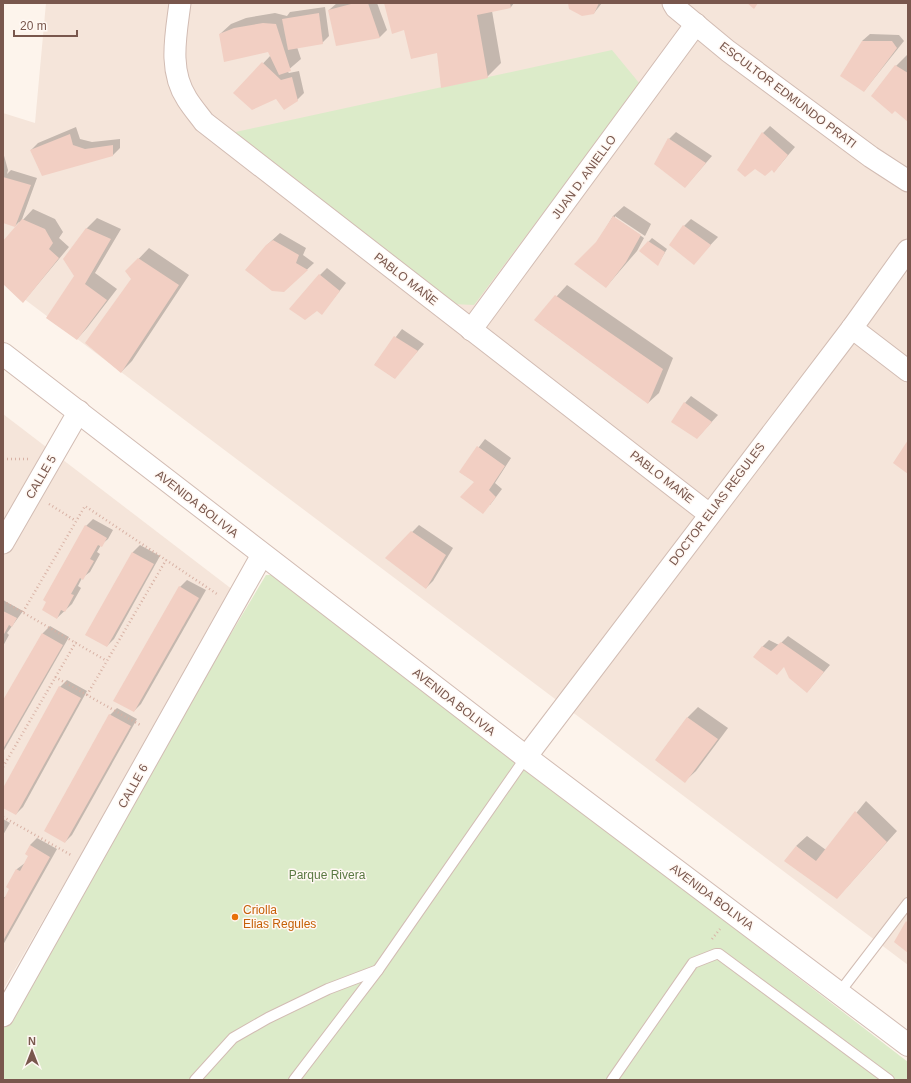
<svg xmlns="http://www.w3.org/2000/svg" width="911" height="1083" font-family="Arial,sans-serif">
<rect width="100%" height="100%" fill="#fdf4ec"/>
<g fill="#f5e5da">
<path d="M46 3H908V965L3 283V113L35 123Z"/>
<path d="M3 414 233 590 3 990Z"/>
</g>
<g fill="#dcebc9">
<path d="M612 50 640 84 474 305 452 304 231 133Z"/>
<path d="M266 575H273L284 582 908 1062V1080H3V1024L109 838Z"/>
</g>
<g fill="#0003">
<path d="M337 3H377L387 30 380 37 337 45 329 10Z"/>
<path d="M385 3H514L511 7 492 11 501 63 487 77 438 52 405 29Z"/>
<path d="M569 3H602L594 13Z"/>
<path d="M325 7 329 36 322 43 297 47 301 59 287 71 289 73 299 71 304 93 297 100 235 93 271 55 269 51 220 34 231 24 246 18 275 13 287 16 290 12Z"/>
<path d="M870 34 899 35 904 41 864 91 862 41Z"/>
<path d="M907 55 908 56V121L896 66Z"/>
<path d="M770 126 795 147 774 172 772 169 755 167 763 133Z"/>
<path d="M76 127 80 139 92 142 120 139V148L113 155 31 150 38 143Z"/>
<path d="M676 132 712 156 685 187 669 139Z"/>
<path d="M3 152 8 170 7 174 11 170 37 178 21 222 33 209 55 219 63 232 59 238 69 247 23 302 3 283V243L20 223 19 222 15 226 3 222Z"/>
<path d="M624 206 651 224 645 236 615 216V218L644 238 637 251 606 287 597 243 613 216Z"/>
<path d="M97 218 121 229 95 273 117 289 87 328 77 339 75 276 86 229Z"/>
<path d="M691 219 718 237 700 256 684 226Z"/>
<path d="M280 233 306 248 303 255 314 263 284 291 267 245Z"/>
<path d="M652 238 667 249 658 264 640 251Z"/>
<path d="M149 248 189 275 132 361 121 372 133 279 127 271Z"/>
<path d="M327 268 346 283 322 313 320 275Z"/>
<path d="M567 285 673 358 659 393 648 403 535 320Z"/>
<path d="M402 329 424 344 394 378 375 364Z"/>
<path d="M691 396 718 415 697 438 685 403Z"/>
<path d="M485 439 511 458 495 483 502 489 490 505 475 482 460 472Z"/>
<path d="M93 519 113 530 108 539 101 545 97 552 100 554 90 572 82 578 78 586 81 588 72 604 57 618 86 526Z"/>
<path d="M419 525 453 548 433 581 426 588 387 558Z"/>
<path d="M140 545 160 556 114 639 107 646 87 634 133 552Z"/>
<path d="M187 580 206 590 141 704 134 711 180 587Z"/>
<path d="M3 600 23 611 7 633 9 635 3 646Z"/>
<path d="M50 626 69 637 3 752V702L43 633Z"/>
<path d="M788 636 830 665 807 692 785 666 762 647 769 640 779 645Z"/>
<path d="M67 680 87 691 23 807 16 814 3 807V790L60 687Z"/>
<path d="M698 707 728 728 696 771 685 781 656 760 688 717Z"/>
<path d="M117 708 137 719 72 835 65 842 110 715Z"/>
<path d="M866 801 897 831 847 887 796 846 807 836 826 850Z"/>
<path d="M3 819 10 823 3 835Z"/>
<path d="M37 838 57 849 3 945V898L7 896 11 889 7 887 17 869 25 863 30 856V845Z"/>
</g>
<g fill="#f2cfc3">
<path d="M355 3H368L380 38 336 46 328 10Z"/>
<path d="M384 3H510L511 8 477 15 488 78 441 88 437 53 411 59 404 30 392 34Z"/>
<path d="M568 3H599L594 14 582 16 569 9Z"/>
<path d="M747 3H758L754 9Z"/>
<path d="M319 13 323 44 288 50 282 19Z"/>
<path d="M263 23 276 24 291 71 279 75 268 52 224 62 219 34 234 28Z"/>
<path d="M862 41H892L897 48 864 92 840 76Z"/>
<path d="M262 62 281 80 292 77 298 101 284 110 276 99 252 110 233 93Z"/>
<path d="M895 65 908 73V122L895 111 892 114 871 96Z"/>
<path d="M762 132 788 155 774 173 772 170 765 176 755 169 745 177 737 170Z"/>
<path d="M70 134 73 145 85 149 113 145V156L42 176 30 150Z"/>
<path d="M668 138 706 163 685 188 654 164Z"/>
<path d="M3 177 31 185 15 227 22 219 45 229 53 243 49 249 59 258 23 303 3 284V241L15 227 3 223Z"/>
<path d="M613 216 641 235 626 262 606 288 574 264 596 242Z"/>
<path d="M683 225 711 245 694 265 669 245Z"/>
<path d="M86 228 111 239 85 284 107 300 77 340 46 318 74 276 63 259Z"/>
<path d="M273 240 299 255 296 263 308 270 284 292 272 291 245 270 266 245Z"/>
<path d="M648 241 665 252 658 266 639 251Z"/>
<path d="M138 258 179 285 121 373 85 343 131 279 125 271Z"/>
<path d="M319 274 340 291 322 315 317 311 305 320 289 309Z"/>
<path d="M555 295 663 369 648 404 534 320Z"/>
<path d="M394 336 418 351 395 379 374 365Z"/>
<path d="M684 402 712 422 697 439 671 422Z"/>
<path d="M908 440V474L893 463Z"/>
<path d="M477 446 505 466 489 490 496 497 483 514 460 497 474 482 459 472Z"/>
<path d="M85 525 107 538 102 547 98 545 90 559 94 561 83 580 80 578 71 594 74 595 65 612 61 610 57 619 42 610 46 602 43 600Z"/>
<path d="M411 531 446 555 426 589 385 558Z"/>
<path d="M132 552 154 564 107 647 85 635Z"/>
<path d="M179 586 199 598 134 712 113 701Z"/>
<path d="M3 611 17 618 12 627 9 625 3 636Z"/>
<path d="M42 633 63 645 3 749V700Z"/>
<path d="M781 642 824 672 807 693 789 678 784 667 777 675 753 657 762 646 771 651Z"/>
<path d="M59 686 81 698 16 815 3 808V788Z"/>
<path d="M109 714 131 726 65 843 44 831Z"/>
<path d="M687 717 718 739 685 783 655 760Z"/>
<path d="M855 811 887 842 837 899 784 861 796 846 816 861Z"/>
<path d="M30 845 50 857 3 941V901L9 889 6 887 16 869 20 871 28 856 25 854Z"/>
<path d="M906 921 908 923V953L894 942Z"/>
</g>
<g fill="none" stroke-linecap="round" stroke-linejoin="round">
<defs>
<g id="service">
<path d="M839 993 908 903"/>
<path d="M195 1080 233 1038 268 1018 328 989 378 970"/>
<path d="M294 1080 378 970 526 757"/>
<path d="M612 1080 693 963 716 954H719L889 1080"/>
</g>
<g id="minor">
<path d="M180 3C176 35 168 70 187 99 192 107 198 114 204 122L709 514"/>
<path d="M673 3 676 8 728 51 871 157 908 181"/>
<path d="M852 328 908 371"/>
<path d="M471 330 696 24"/>
<path d="M3 543 79 411"/>
<path d="M526 757 852 328 908 250"/>
<path d="M3 1016 262 555"/>
</g>
<path id="tertiary" d="M3 354 526 757 908 1045"/>
</defs>
<use href="#service" stroke="#d2bcb3" stroke-width="12"/>
<use href="#minor" stroke="#d2bcb3" stroke-width="23"/>
<use href="#tertiary" stroke="#d2bcb3" stroke-width="24"/>
<g stroke="#d8b2a5" stroke-width="2.5" stroke-dasharray="1 3" stroke-linecap="butt">
<path d="M3 459H28"/>
<path d="M49 504 76 521"/>
<path d="M3 601 107 661"/>
<path d="M23 612 85 506 217 594"/>
<path d="M55 677 142 726"/>
<path d="M87 695 166 560"/>
<path d="M3 767 76 642"/>
<path d="M3 817 71 855"/>
<path d="M712 939 720 929"/>
</g>
<use href="#service" stroke="#fff" stroke-width="10"/>
<use href="#minor" stroke="#fff" stroke-width="21"/>
<use href="#tertiary" stroke="#fff" stroke-width="22"/>
</g>
<circle fill="#e8710a" stroke="#fff8f3" stroke-width="1.5" cx="235" cy="917" r="4"/>
<g text-anchor="middle" stroke-width="3" stroke-linejoin="round" paint-order="stroke">
<g font-size="12" fill="#79574d" stroke="#fff8f3">
<text transform="translate(788 95) rotate(37)" y="4">ESCULTOR EDMUNDO PRATI</text>
<text transform="translate(584 177) rotate(-54)" y="4">JUAN D. ANIELLO</text>
<text transform="translate(406 279) rotate(38)" y="4">PABLO MAÑE</text>
<text transform="translate(41 477) rotate(-60)" y="4">CALLE 5</text>
<text transform="translate(662 477) rotate(38)" y="4">PABLO MAÑE</text>
<text transform="translate(197 504) rotate(38)" y="4">AVENIDA BOLIVIA</text>
<text transform="translate(717 504) rotate(-53)" y="4">DOCTOR ELIAS REGULES</text>
<text transform="translate(454 702) rotate(38)" y="4">AVENIDA BOLIVIA</text>
<text transform="translate(133 786) rotate(-61)" y="4">CALLE 6</text>
<text transform="translate(712 897) rotate(37)" y="4">AVENIDA BOLIVIA</text>
</g>
<g font-size="12" fill="#5a7942" stroke="#fff8f3">
<text x="327" y="879">Parque Rivera</text>
</g>
<g font-size="12" fill="#c56008" stroke="#fff8f3" text-anchor="start">
<text x="243" y="914">Criolla<tspan x="243" dy="14">Elias Regules</tspan></text>
</g>
</g>
<rect width="911" height="1083" fill="none" stroke="#79574d" stroke-width="8"/>
<g transform="translate(32 1051)" stroke="#fff8f3" stroke-width="3" paint-order="stroke">
<path d="M0-3L7 15L0 10L-7 15Z" fill="#79574d"/>
<text y="-6" font-size="11" font-weight="bold" text-anchor="middle" fill="#79574d">N</text>
</g>
<path d="M14 30v6h63v-6" fill="none" stroke="#79574d" stroke-width="2"/>
<text x="20" y="30" font-size="12" fill="#79574d" stroke="#fff8f3" stroke-width="3" paint-order="stroke">20 m</text>
</svg>
